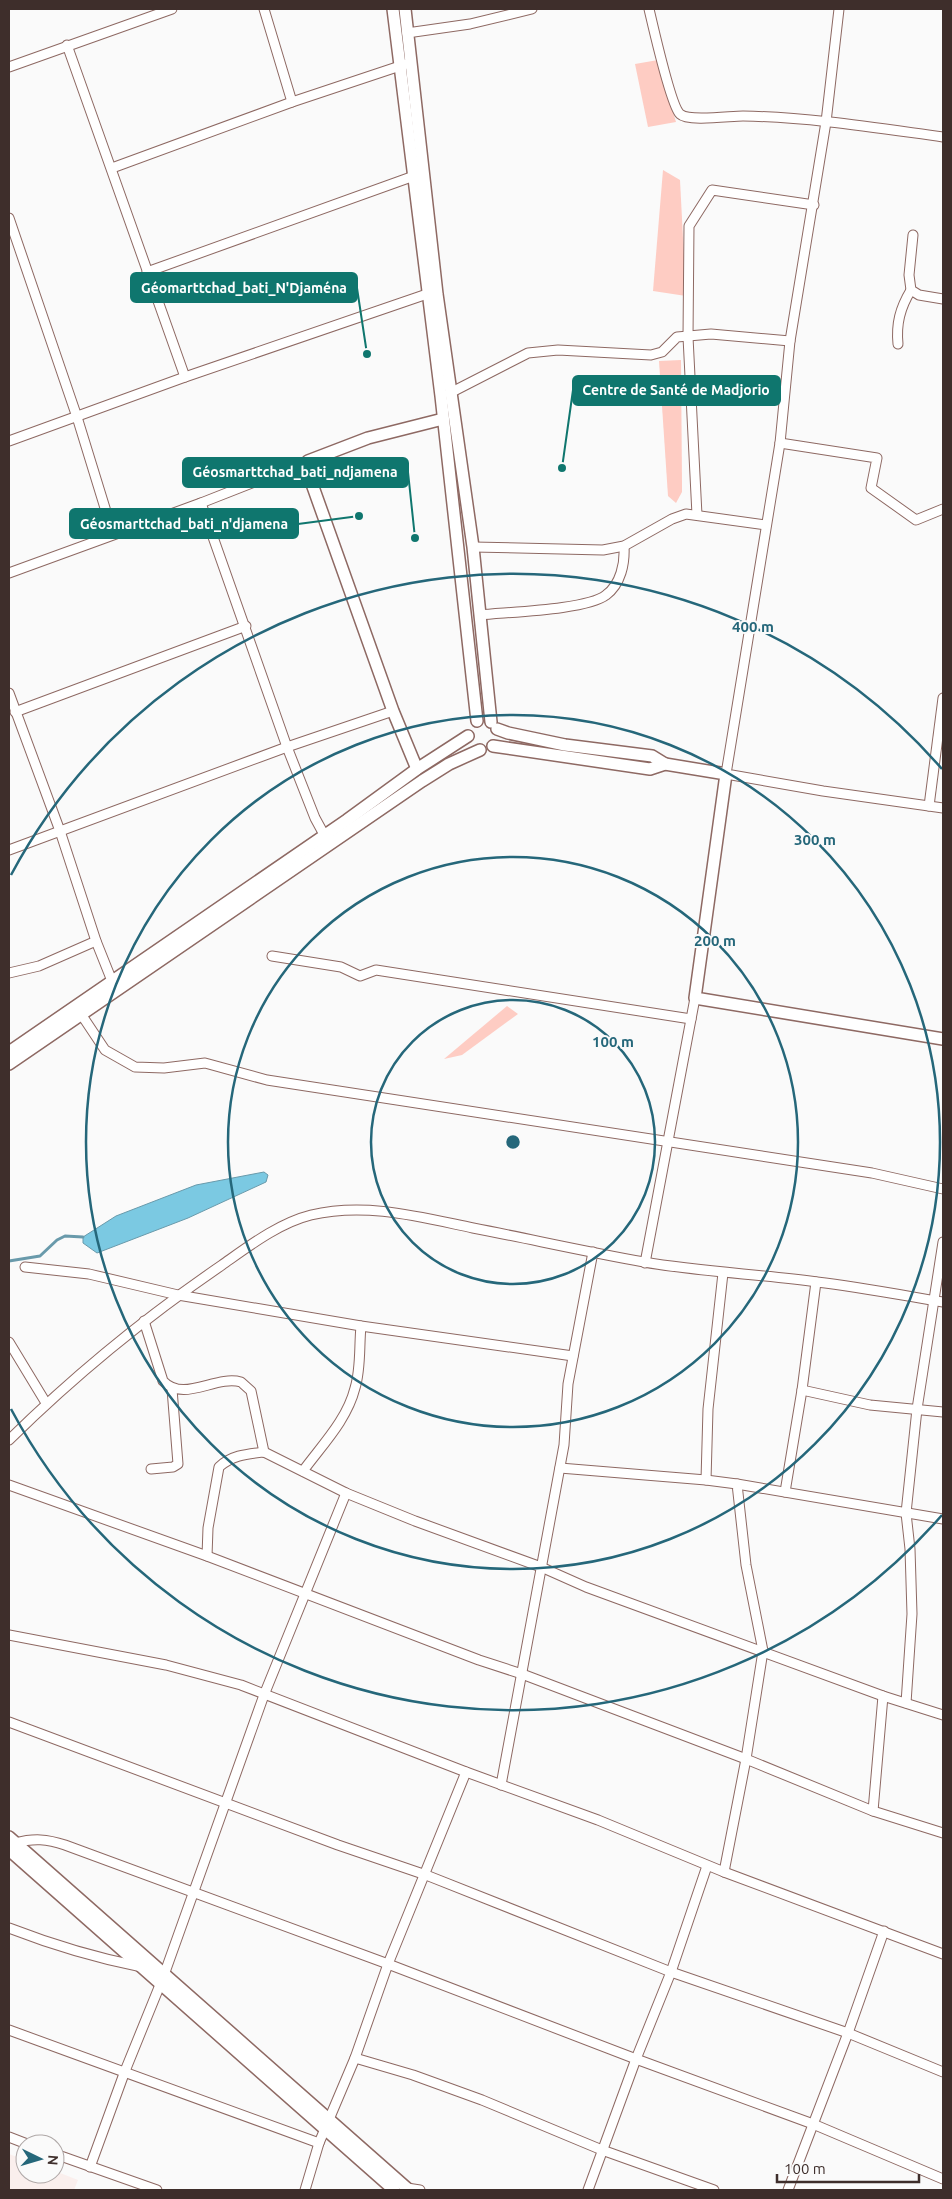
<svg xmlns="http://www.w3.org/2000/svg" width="952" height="2199" font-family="Ubuntu,sans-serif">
<rect width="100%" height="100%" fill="#fafafa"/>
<path fill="#faefed" d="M9 2154 25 2160V2174H55V2171L78 2180 74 2190H9Z"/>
<g fill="#feccc3">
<path d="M658 60 676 122 648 127 635 64Z"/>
<path d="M663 170 680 180 686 296 653 291Z"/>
<path d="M681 360 682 484V492L676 503 668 496 659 361Z"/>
<path d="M507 1006 518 1014 462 1055 444 1059Z"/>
</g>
<path fill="#7bc9e2" stroke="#699aab" d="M264 1172 268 1175 266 1182 188 1218 97 1253 83 1243V1237L116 1216 196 1185Z"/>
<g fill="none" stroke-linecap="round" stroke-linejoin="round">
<path stroke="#699aab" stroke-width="3" d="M9 1261 40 1256 57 1240 65 1236 83 1237"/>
<defs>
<g id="minor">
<path d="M264 9 292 102"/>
<path d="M649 9C653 26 671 106 680 114 688 122 730 116 743 116 810 117 877 128 943 137"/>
<path d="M839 9 826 122 790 341 780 443 726 774 823 791 943 808"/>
<path d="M407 33 470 24 532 9"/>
<path d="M67 45 185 377"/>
<path d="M9 67 172 9"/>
<path d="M112 168 292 102 406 64"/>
<path d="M9 218 77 417 113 534"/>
<path d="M913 235 909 275 911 290 919 295 943 299"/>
<path d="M147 272 414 176"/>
<path d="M898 344C896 324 900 308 911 290"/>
<path d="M450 393 528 353 558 350 651 355 662 352 677 337 711 334 790 341"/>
<path d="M9 441 185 377 427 294"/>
<path d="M780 443 877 458 871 488 916 520 943 509"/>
<path d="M201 503 287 747 315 818 327 840"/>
<path d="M697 515 688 337 689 226 712 190 814 205"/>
<path d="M473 547 603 550 624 546 672 519 686 514 766 525"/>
<path d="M9 573 201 503 308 461"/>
<path d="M480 615C507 612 587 610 606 595 621 584 625 563 624 546"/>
<path d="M9 693 60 831 96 941 112 981"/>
<path d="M15 712 246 626"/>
<path d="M929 806 943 698"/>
<path d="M9 850 287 747 393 711"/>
<path d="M272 956 341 967 360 976 376 970 691 1019"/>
<path d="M9 973 39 966 96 941"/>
<path d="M81 1014 105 1050 135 1067 164 1068 205 1063 267 1080 872 1173 943 1189"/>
<path d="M645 1263 695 998"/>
<path d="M25 1267 89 1274 178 1295 361 1326 573 1356"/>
<path d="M816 1282 802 1390 870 1405 943 1412"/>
<path d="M144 1321 163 1381C184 1403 215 1375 241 1382L251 1391 264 1452 346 1493 415 1521 541 1567 586 1587 883 1696 943 1715"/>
<path d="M9 1342 46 1403"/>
<path d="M9 1440C75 1375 146 1317 222 1265 249 1246 279 1223 311 1215 366 1202 420 1217 473 1228 530 1239 587 1252 644 1262 701 1272 759 1274 817 1282 859 1287 901 1295 943 1302"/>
<path d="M560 1468 706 1480 737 1484 746 1565 763 1651 746 1759 724 1872"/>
<path d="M151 1469 173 1467 178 1464 172 1389"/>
<path d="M303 1471C322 1445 347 1420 355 1388 361 1369 359 1346 361 1326"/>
<path d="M706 1480 708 1409 723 1273"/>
<path d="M737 1484 943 1519"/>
<path d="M9 1485 207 1556 479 1660 522 1674 746 1759 873 1811 943 1833"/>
<path d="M785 1492 802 1390"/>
<path d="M207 1556 208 1528 219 1467C232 1455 247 1454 264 1452"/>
<path d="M9 1635 166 1665 241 1685 466 1772 598 1820 724 1872 943 1954"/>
<path d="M906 1703 912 1614 910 1549 906 1513 917 1409 943 1242"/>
<path d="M9 1722 338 1845 426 1875 671 1972 848 2033 943 2072"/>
<path d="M501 1785 564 1445 568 1384 593 1252"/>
<path d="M873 1811 883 1696"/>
<path d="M15 1843C34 1838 47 1839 65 1845L388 1964 636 2059 813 2124 943 2179"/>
<path d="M9 1928C53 1945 96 1958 142 1967"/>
<path d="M9 2030 319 2143"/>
<path d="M355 2058 413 2075 482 2100 602 2150 714 2190"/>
<path d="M9 2137 27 2144"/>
<path d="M55 2154 157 2190"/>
<path d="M90 2167 125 2071 164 1975 264 1695 346 1493"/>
<path d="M407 2188 420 2190"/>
<path d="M305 2190 319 2143 355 2058 388 1964 466 1772"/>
<path d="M588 2190 636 2059 671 1972 707 1866"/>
<path d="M788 2190 848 2033 884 1931"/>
</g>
<g id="tertiary">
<path d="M393 9 441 396 477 721"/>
<path d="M405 9 437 294 473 547 491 722"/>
<path d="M497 729 508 733 565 745 652 756 665 764"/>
<path d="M493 746 650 769 665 764 726 774 695 998 943 1039"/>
<path d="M417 769 393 711 307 470 308 461 368 438 443 419"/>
<path d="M9 1052 347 820 417 769 468 736"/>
<path d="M9 1064 422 781 449 764 480 750"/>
<path d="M9 1837 409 2190"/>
<path d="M9 1850 394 2190"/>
</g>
</defs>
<use href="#minor" stroke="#8e6963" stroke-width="11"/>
<use href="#tertiary" stroke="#8e6963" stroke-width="14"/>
<use href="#minor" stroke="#fff" stroke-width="9"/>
<use href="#tertiary" stroke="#fff" stroke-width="11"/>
</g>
<g fill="none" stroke="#25677a" stroke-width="2.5">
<circle cx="513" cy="1142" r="142"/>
<circle cx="513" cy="1142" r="285"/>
<circle cx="513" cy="1142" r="427"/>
<path d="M942 1515A569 569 0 0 1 11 1409M11 875A569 569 0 0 1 942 769"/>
</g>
<circle cx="513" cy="1142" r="8" fill="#25677a" stroke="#fafafa" stroke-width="2.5"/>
<g font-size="15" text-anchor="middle" font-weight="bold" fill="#25677a" stroke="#fafafa" stroke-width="4" stroke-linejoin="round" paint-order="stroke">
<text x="753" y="632">400 m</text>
<text x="815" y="845">300 m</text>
<text x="715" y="946">200 m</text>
<text x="613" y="1047">100 m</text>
</g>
<path fill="none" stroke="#0f766e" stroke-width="2" d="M367 354L357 288M562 468L573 390M415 538L408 472M359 516L298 524"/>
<g fill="#0f766e" stroke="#fafafa" stroke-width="2">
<circle cx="367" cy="354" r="5"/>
<circle cx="562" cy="468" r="5"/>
<circle cx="415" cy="538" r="5"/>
<circle cx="359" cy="516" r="5"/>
</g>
<g fill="#0f766e" stroke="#0f766e" stroke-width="2">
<rect x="131" y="273" width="226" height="29" rx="5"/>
<rect x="573" y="376" width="207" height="29" rx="5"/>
<rect x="183" y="458" width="225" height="29" rx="5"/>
<rect x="70" y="509" width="228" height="29" rx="5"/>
</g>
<g font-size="14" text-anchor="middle" font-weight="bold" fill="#fff">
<text x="244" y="293">Géomarttchad_bati_N'Djaména</text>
<text x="676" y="395">Centre de Santé de Madjorio</text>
<text x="295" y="477">Géosmarttchad_bati_ndjamena</text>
<text x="184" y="529">Géosmarttchad_bati_n'djamena</text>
</g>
<rect width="952" height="2199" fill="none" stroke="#3e2e2b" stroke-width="20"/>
<g transform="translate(40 2159) rotate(95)"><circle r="24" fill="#fafafa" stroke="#afa8a7"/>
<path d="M0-4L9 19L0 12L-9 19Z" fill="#25677a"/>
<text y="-8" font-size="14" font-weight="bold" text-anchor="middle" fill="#3e2e2b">N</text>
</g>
<path d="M777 2174v8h142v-8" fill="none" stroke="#3e2e2b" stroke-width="2.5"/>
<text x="784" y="2174" font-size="15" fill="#3e2e2b" stroke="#fafafa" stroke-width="4" paint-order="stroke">100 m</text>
</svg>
